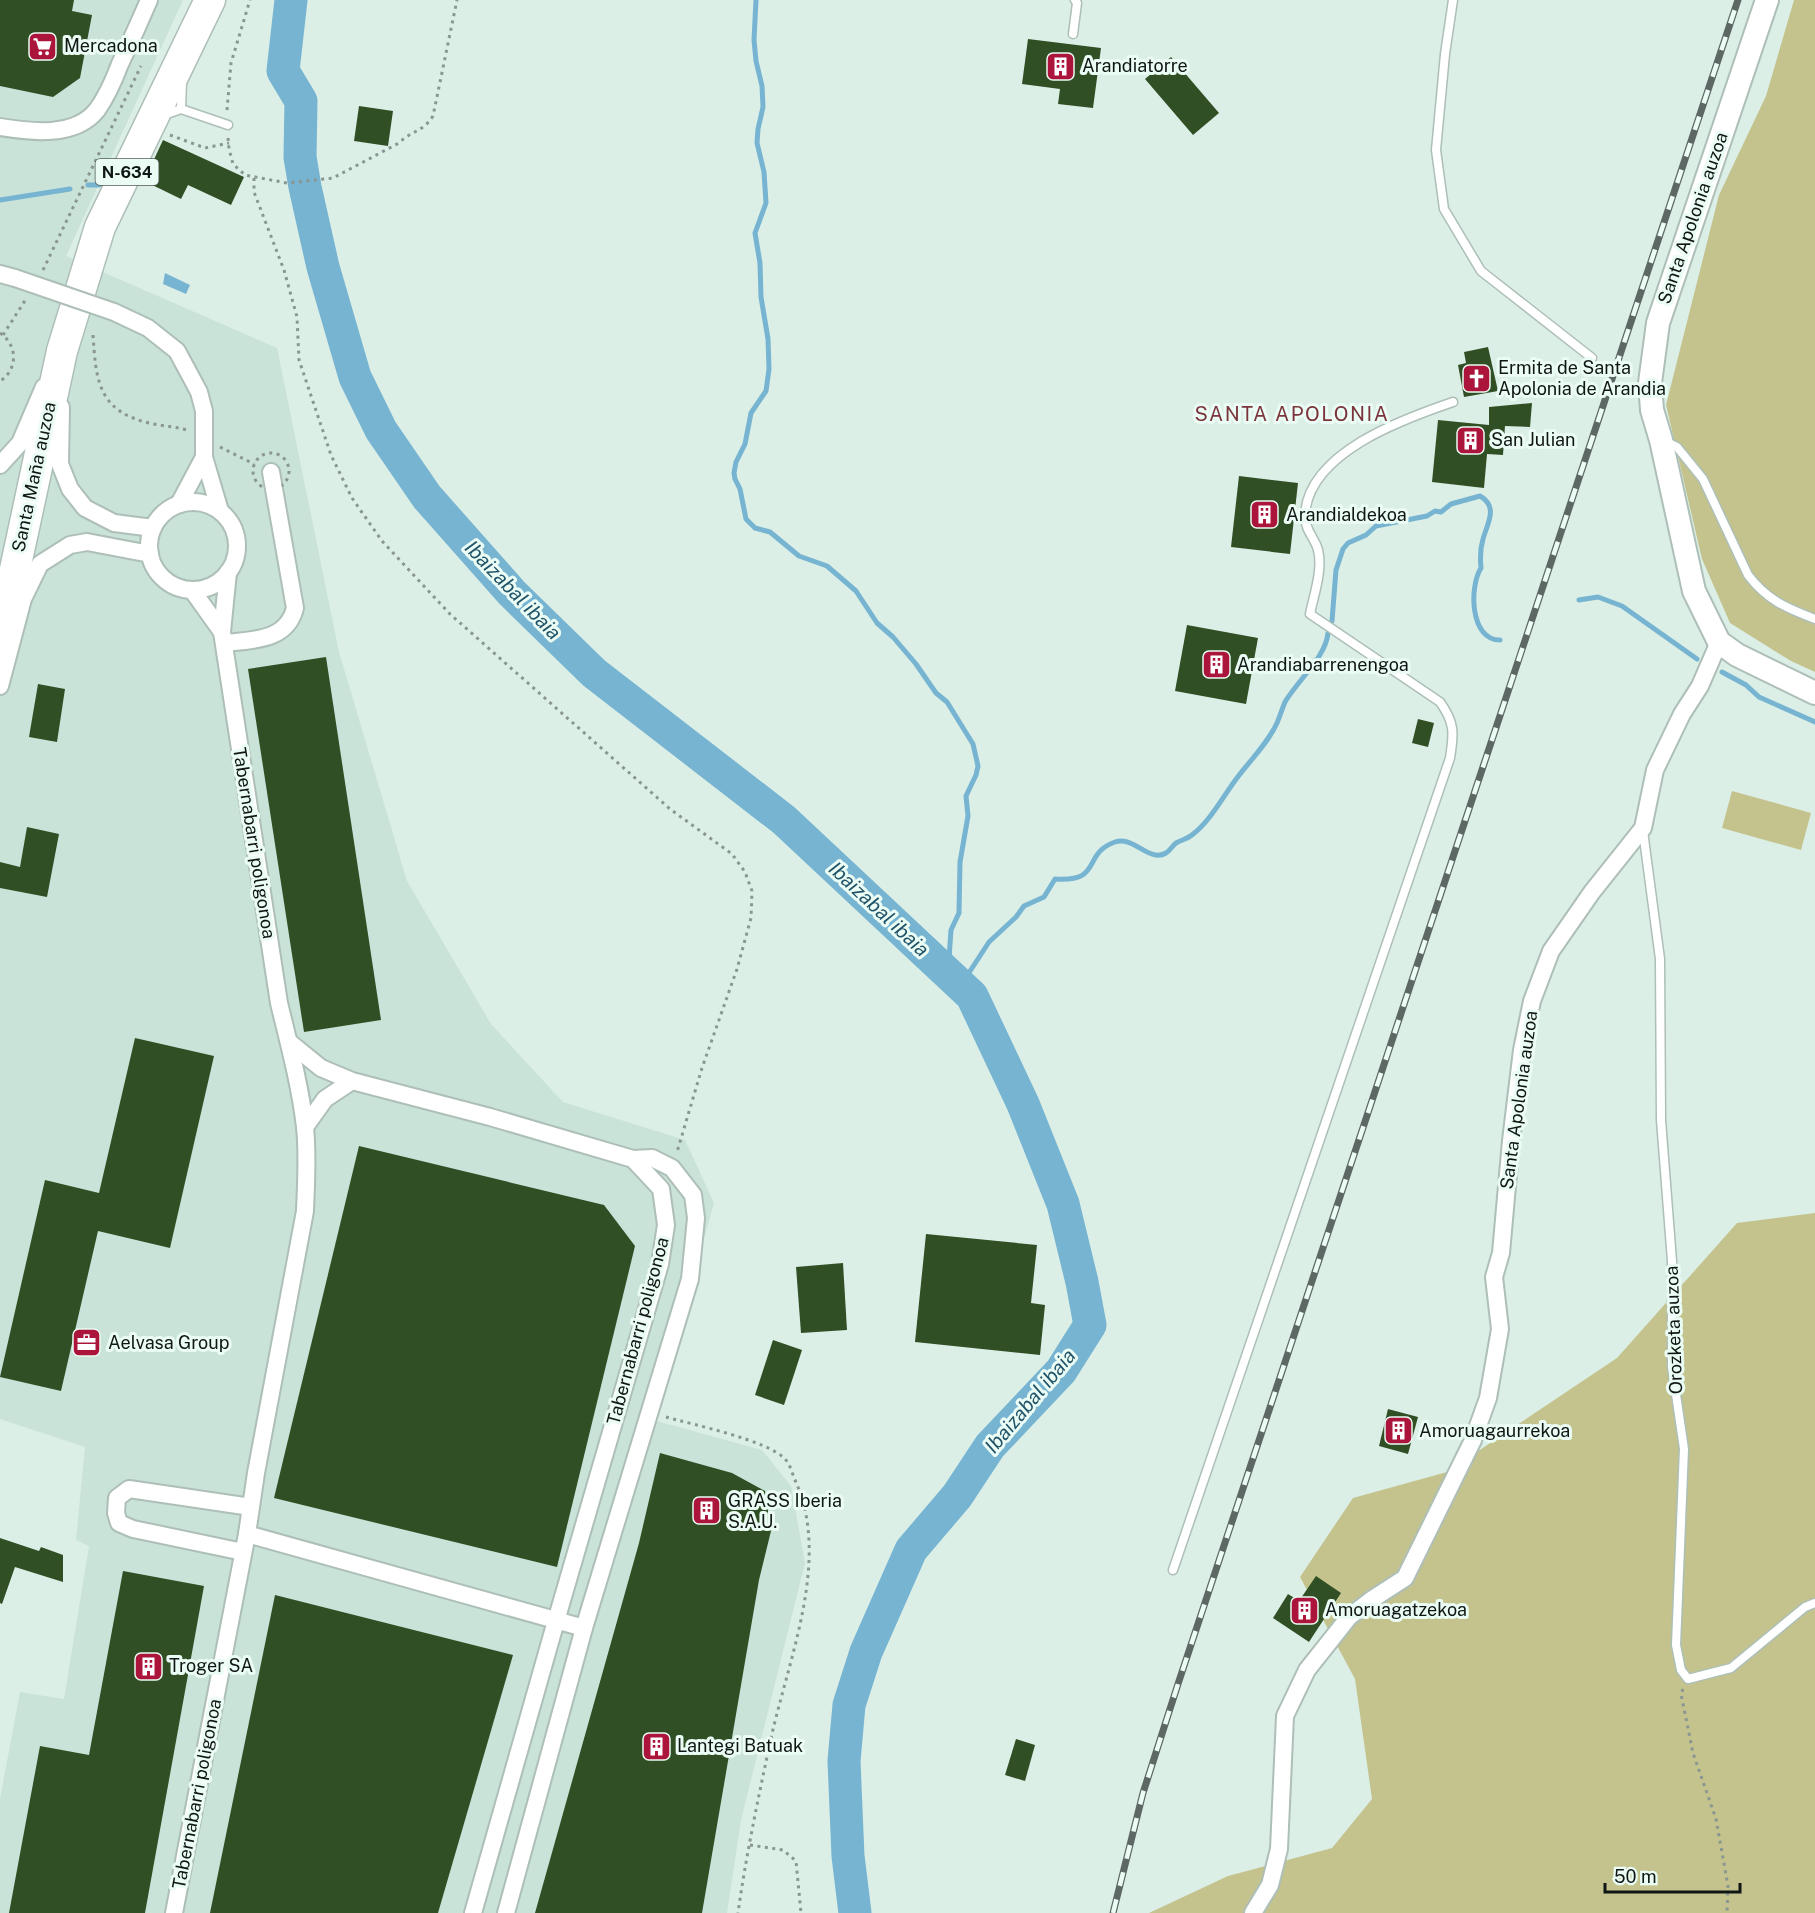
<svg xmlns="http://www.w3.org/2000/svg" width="1815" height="1913" font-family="'Public Sans',sans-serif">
<rect width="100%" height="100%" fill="#dcefe7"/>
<path fill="#c9e3d8" d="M0 0H183L66 256 277 348 339 652 407 881 491 1024 563 1102 685 1140 714 1203 653 1420 762 1450 791 1486 805 1563 741 1820 727 1913H0V1799L20 1692 64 1699 89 1546 76 1540 85 1447 0 1419Z"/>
<g fill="#c4c38d">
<path d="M1794 0H1815V672L1791 661 1730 623 1702 559 1666 405 1719 195 1766 96Z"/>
<path d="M1732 791 1811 813 1801 850 1722 828Z"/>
<path d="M1815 1213V1913H1149L1228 1876 1332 1848 1372 1799 1355 1679 1300 1577 1353 1498 1447 1472 1617 1358 1737 1223Z"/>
</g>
<path fill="#76b4d1" d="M165 273 190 285 186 294 163 284Z"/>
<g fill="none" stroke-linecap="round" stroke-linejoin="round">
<g stroke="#76b4d1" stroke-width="5">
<path d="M756 0 754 40 756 61 762 86 763 107 758 129 757 143 764 172 766 203 755 233 760 263 761 297 768 339 769 369 766 391 751 413 745 444 736 462 734 473 735 479 740 489 746 519 755 528 770 532 799 556 827 566 856 591 877 623 893 637 916 664 936 693 947 702 973 744 978 766 976 775 966 796 968 816 960 862 959 913 951 930 948 973"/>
<path d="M88 185H99L111 179"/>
<path d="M0 200 70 189"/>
<path d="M1579 600 1598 597 1622 606 1697 659"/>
<path d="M1332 621 1336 570 1343 549 1348 543 1366 535 1376 526 1427 516 1435 511 1441 512 1451 504 1480 496C1499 507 1487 524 1483 539 1480 549 1480 558 1481 568 1469 587 1470 640 1500 640"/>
<path d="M1722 672 1746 685 1759 697 1815 722"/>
<path d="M961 985 989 942 1016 917 1024 906 1044 897 1055 879C1104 882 1081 854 1115 842 1133 835 1149 863 1166 853 1170 851 1172 846 1176 843 1181 840 1187 839 1192 835 1210 821 1221 800 1234 782 1248 762 1267 745 1277 723 1280 716 1282 709 1285 702 1297 681 1326 657 1328 633"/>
</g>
<path stroke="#76b4d1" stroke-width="33" d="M291 0 283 71 301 101 300 157 305 187 323 267 355 377 381 430 427 497 512 593 594 673 784 820 972 996 1023 1104 1063 1204 1082 1282 1090 1325 1061 1371 990 1446 957 1496 911 1550 866 1652 849 1705 844 1761 848 1856 855 1913"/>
</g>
<g fill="#314f25">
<path d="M0 0H74L72 11 92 15 80 78 53 97 0 86Z"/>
<path d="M1028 39 1101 48 1093 108 1058 104 1060 89 1022 84Z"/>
<path d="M1171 57 1219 113 1193 135 1145 79Z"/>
<path d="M359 106 393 111 388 146 354 141Z"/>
<path d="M163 140 244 177 231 205 188 185 181 199 144 181Z"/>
<path d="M1488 347 1498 391 1464 397 1458 365 1466 363 1464 352Z"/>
<path d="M1532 403 1530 427 1505 426 1503 455 1487 454 1484 488 1432 482 1438 420 1489 425V407Z"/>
<path d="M1239 476 1298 483 1290 554 1231 547Z"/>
<path d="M1187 625 1258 638 1246 704 1175 691Z"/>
<path d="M326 657 381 1020 304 1032 248 669Z"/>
<path d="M38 684 65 689 57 742 29 737Z"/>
<path d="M1418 719 1434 723 1428 747 1412 743Z"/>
<path d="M27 827 59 834 47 897 0 888V862L20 867Z"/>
<path d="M135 1038 214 1056 170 1248 98 1231 61 1391 0 1377 45 1180 99 1193Z"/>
<path d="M359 1146 604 1205 635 1246 557 1567 274 1498Z"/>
<path d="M926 1234 1037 1245 1031 1303 1045 1305 1040 1355 915 1342Z"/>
<path d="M843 1263 847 1330 801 1333 796 1267Z"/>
<path d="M773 1340 802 1350 784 1405 755 1395Z"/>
<path d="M1388 1409 1418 1417 1408 1454 1379 1446Z"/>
<path d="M660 1453 732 1473 765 1491 771 1531 759 1580 702 1913H535L639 1543Z"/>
<path d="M0 1538 39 1551 41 1547 63 1555V1582L15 1567 2 1604 0 1603Z"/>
<path d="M123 1571 204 1586 145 1913H9L40 1746 89 1755Z"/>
<path d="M1316 1576 1341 1593 1309 1642 1273 1618 1288 1594 1299 1601Z"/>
<path d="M275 1595 513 1655 438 1913H210Z"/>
<path d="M1016 1739 1035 1745 1025 1781 1005 1775Z"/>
</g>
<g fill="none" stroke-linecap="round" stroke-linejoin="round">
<defs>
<g id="lane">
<path d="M1453 0 1445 54 1436 150 1444 209 1481 271 1592 358"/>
<path d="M1073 34 1077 3 1075 0"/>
<path d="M181 109 182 82"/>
<path d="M164 115 181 109 228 125"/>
<path d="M1665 441 1677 447 1703 479 1748 575C1767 600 1786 608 1815 619"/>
<path d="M1643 831 1660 959 1661 1120 1672 1261V1367L1684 1449 1676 1645 1681 1670 1688 1679 1731 1668 1805 1607 1815 1603"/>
<path d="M1173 1570 1450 758C1454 733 1455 723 1440 702L1310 614C1314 594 1323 570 1318 550 1315 538 1305 531 1305 516 1307 453 1403 419 1453 402"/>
</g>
<g id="street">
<path d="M0 127C30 132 75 138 97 110 107 96 114 80 120 64 130 43 140 21 149 0"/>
<path d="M0 274 15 278"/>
<path d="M114 312 148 328 177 351 199 392 204 411V457L179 504"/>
<path d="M61 407 60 464 70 489 85 508 114 523 153 528"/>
<path d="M204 457 220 511"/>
<path d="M0 465 20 443 44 387"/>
<circle cx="193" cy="546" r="44"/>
<path d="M192 590 222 632"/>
<path d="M224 643C253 640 287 641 295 608L271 472"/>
<path d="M0 686 23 599 40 564 70 545 87 542 150 554"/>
<path d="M289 1042 321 1068 352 1081 490 1117 633 1159 661 1189 666 1225 660 1264 556 1621 473 1913"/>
<path d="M305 1127 325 1099 352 1081"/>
<path d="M247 1534 584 1628"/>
<path d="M243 1552 133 1529 119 1523 116 1513 117 1498 129 1489 251 1507"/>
<path d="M174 1913 247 1534 256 1473 305 1211C306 1183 308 1155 305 1127 300 1085 289 1044 279 1003L222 632 228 572"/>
<path d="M506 1913 584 1628 690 1279 696 1218 693 1195 672 1168 652 1158 633 1159"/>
<path d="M1253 1913 1270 1885 1279 1849 1285 1716 1307 1670 1349 1617 1371 1600 1405 1578 1473 1440 1488 1398 1500 1329 1494 1277 1501 1253 1511 1141 1522 1050 1532 1001 1551 951 1592 892 1643 828 1655 770 1682 714 1700 686 1719 642"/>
</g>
<path id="secondary" d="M1767 0 1658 323 1650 383 1652 410 1661 440 1694 591 1719 642 1737 655 1815 693"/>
<path id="highway" d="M0 639 62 351 100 227 210 0"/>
</defs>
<use href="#lane" stroke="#adbfb7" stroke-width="11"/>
<use href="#street" stroke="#adbfb7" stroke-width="20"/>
<use href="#secondary" stroke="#adbfb7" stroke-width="26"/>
<use href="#highway" stroke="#adbfb7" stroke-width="33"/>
<g stroke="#899691" stroke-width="3" stroke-dasharray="3 4.5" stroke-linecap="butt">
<path d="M227 110 231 63 250 0"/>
<path d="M170 135 205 148 229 143"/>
<path d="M228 138 229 149 233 164 245 175 287 183 333 178 399 143C412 130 422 133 433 116L457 0"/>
<path d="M254 178V192L284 270 297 317 299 360 331 455 352 498 382 541 450 614 670 809 732 854 745 872 752 891 751 918 737 969 702 1068 677 1152"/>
<path d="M43 270 141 66"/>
<path d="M0 333C18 345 18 370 0 381"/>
<path d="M3 335 26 299"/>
<path d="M93 335C96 378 97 409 145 422 159 426 173 426 187 430"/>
<path d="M220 447 254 464"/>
<circle cx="271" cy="471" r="18"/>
<path d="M666 1417C694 1425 767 1440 785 1459 790 1464 792 1473 795 1480 832 1560 787 1662 770 1743 758 1799 746 1856 738 1913"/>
<path d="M1683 1689 1681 1694 1693 1753 1716 1819 1728 1886 1727 1913"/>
<path d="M750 1845 783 1850 796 1861 801 1913"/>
</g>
<use href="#lane" stroke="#fff" stroke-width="8"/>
<use href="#street" stroke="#fff" stroke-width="16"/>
<use href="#secondary" stroke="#fff" stroke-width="22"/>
<use href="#highway" stroke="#fff" stroke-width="30"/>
<defs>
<path id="rail" d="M1113 1913 1143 1793 1178 1684 1738 0"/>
</defs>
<use href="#rail" stroke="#5d6864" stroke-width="7"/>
<use href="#rail" stroke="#eafcf4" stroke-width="4.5" stroke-dasharray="14" stroke-linecap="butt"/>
<defs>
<path id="street-bridge" d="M15 278 114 312"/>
</defs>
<use href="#street-bridge" stroke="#adbfb7" stroke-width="20" stroke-linecap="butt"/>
<use href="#street-bridge" stroke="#fff" stroke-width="16"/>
</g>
<defs>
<symbol id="supermarket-square" viewBox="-11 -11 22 22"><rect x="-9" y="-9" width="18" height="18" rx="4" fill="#ab153b" stroke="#eafcf4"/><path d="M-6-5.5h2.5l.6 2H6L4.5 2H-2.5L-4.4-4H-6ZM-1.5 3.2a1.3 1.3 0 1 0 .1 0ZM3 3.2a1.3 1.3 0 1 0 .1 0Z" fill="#fff"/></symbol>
<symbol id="building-square" viewBox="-11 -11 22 22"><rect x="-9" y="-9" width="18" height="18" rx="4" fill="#ab153b" stroke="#eafcf4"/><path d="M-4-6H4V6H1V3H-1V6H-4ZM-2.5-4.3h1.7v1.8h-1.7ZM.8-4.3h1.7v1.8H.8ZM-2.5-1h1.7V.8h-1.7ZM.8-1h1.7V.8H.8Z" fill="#fff"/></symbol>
<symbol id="church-square" viewBox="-11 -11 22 22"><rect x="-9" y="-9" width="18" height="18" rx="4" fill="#ab153b" stroke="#eafcf4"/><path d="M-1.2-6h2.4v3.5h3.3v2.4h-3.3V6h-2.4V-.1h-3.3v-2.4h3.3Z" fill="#fff"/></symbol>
<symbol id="office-square" viewBox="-11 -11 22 22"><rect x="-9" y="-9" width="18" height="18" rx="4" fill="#ab153b" stroke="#eafcf4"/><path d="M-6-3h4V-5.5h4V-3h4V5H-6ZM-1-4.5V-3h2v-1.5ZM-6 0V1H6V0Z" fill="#fff"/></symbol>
</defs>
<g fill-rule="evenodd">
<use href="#supermarket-square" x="26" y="30" width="33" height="33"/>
<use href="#building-square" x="1044" y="50" width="33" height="33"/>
<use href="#church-square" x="1460" y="362" width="33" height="33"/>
<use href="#building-square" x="1454" y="424" width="33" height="33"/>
<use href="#building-square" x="1248" y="498" width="33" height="33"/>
<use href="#building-square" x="1200" y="648" width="33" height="33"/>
<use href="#office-square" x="70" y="1326" width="33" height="33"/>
<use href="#building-square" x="1382" y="1414" width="33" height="33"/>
<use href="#building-square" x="690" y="1494" width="33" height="33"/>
<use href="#building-square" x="1288" y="1594" width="33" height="33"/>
<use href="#building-square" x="132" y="1650" width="33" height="33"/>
<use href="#building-square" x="640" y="1730" width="33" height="33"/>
</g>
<g text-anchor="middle" stroke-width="6" stroke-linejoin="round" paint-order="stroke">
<rect fill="#eafcf4" stroke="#515b57" stroke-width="1.5" x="95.5" y="159" width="63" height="26" rx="4.5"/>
<g font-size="16" font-weight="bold" fill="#101614">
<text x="127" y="178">N-634</text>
</g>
<g font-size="18" fill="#101614" stroke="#eafcf4" text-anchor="start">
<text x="64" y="52">Mercadona</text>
<text x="1082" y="72">Arandiatorre</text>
<text x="1498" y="374">Ermita de Santa<tspan x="1498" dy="21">Apolonia de Arandia</tspan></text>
<text x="1491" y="446">San Julian</text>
<text x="1286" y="521">Arandialdekoa</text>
<text x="1237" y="671">Arandiabarrenengoa</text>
<text x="108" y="1349">Aelvasa Group</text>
<text x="1419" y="1437">Amoruagaurrekoa</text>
<text x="728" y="1507">GRASS Iberia<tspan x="728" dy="21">S.A.U.</tspan></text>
<text x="1325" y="1616">Amoruagatzekoa</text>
<text x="169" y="1672">Troger SA</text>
<text x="677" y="1752">Lantegi Batuak</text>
</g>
<g font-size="18" fill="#101614" stroke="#eafcf4">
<text transform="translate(1693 218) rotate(-71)" y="6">Santa Apolonia auzoa</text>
<text transform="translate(34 477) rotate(-78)" y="6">Santa Maña auzoa</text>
<text transform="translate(254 843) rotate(81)" y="6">Tabernabarri poligonoa</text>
<text transform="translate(1519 1100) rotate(-82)" y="6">Santa Apolonia auzoa</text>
<text transform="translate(1674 1330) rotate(-92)" y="6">Orozketa auzoa</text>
<text transform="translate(638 1331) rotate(-75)" y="6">Tabernabarri poligonoa</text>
<text transform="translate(197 1794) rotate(-79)" y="6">Tabernabarri poligonoa</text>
</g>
<g font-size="20" letter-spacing="1.5" fill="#7b343c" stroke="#eafcf4">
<text x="1292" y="421">SANTA APOLONIA</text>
</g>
<g font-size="20" font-style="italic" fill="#215369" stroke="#eafcf4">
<text transform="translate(513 590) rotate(46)" y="7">Ibaizabal ibaia</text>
<text transform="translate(879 909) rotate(43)" y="7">Ibaizabal ibaia</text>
<text transform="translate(1030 1401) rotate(-50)" y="7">Ibaizabal ibaia</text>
</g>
</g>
<path d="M1605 1883v9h135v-9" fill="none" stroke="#101614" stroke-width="3"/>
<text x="1614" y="1883" font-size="18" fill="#101614" stroke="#eafcf4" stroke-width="4.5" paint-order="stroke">50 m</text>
</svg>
